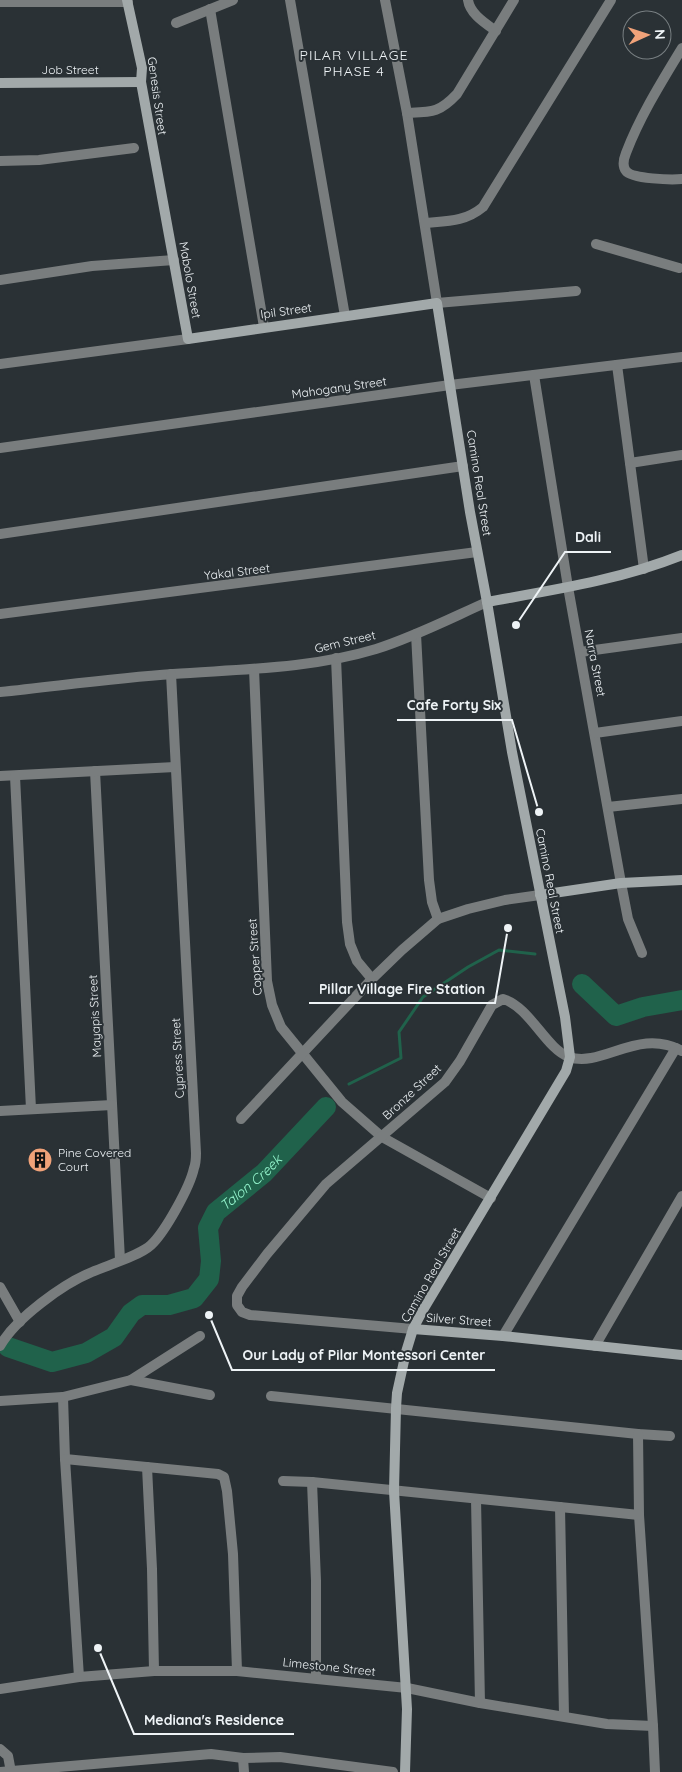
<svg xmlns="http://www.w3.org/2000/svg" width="682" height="1772" font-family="Quicksand,sans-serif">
<rect width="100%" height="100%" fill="#2a3135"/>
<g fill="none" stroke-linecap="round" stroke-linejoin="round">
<path stroke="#20624b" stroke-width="3" d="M349 1084 401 1058 399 1032 423 997 468 967 499 950 535 954"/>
<g stroke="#20624b" stroke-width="20">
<path d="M582 984 616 1016 643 1007 682 1000"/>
<path id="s1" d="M8 1347 52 1362 86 1353 114 1337 131 1313 142 1305H169L194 1298 209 1279 211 1261 208 1228 216 1212 264 1173 326 1107"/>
</g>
<g stroke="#797d7e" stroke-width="10">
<path d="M290 0 345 316"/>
<path d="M385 0 407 113 437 303 576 291"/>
<path d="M468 0C470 14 485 23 496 31"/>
<path d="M1 2H128"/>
<path d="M210 9 264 327"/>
<path d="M176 23 233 0"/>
<path d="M682 48C662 81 640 116 626 153 624 158 622 166 626 171 632 179 672 180 682 179"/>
<path d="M407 113C432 112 439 113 457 94L514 0"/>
<path d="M0 161 39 160 134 148"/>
<path d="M425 223C447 221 465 222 483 207L611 0"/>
<path d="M596 244 679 268"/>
<path d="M0 280 92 266 174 260"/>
<path d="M0 364 188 339"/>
<path d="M617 365 644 569"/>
<path d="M534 375 568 587 621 883 628 919 642 953"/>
<path d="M0 448 450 385 682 357"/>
<path d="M630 463 682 455"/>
<path d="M0 534 463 466"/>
<path d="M0 614 477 552"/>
<path d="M416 634 429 880 432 902 438 919"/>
<path d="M580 652 682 638"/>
<path d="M336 658 347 922 350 944 357 961 372 979"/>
<path d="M254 669 267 981 272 1005 281 1027 342 1102 382 1137 491 1198"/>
<path d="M0 692C58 686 115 678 173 674 241 669 310 669 376 649 414 637 451 618 487 602"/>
<path d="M595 733 682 721"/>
<path d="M95 771 120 1260"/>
<path d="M0 776 175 767"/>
<path d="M15 776 31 1109"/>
<path d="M608 807 682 799"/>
<path d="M0 1111 112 1105"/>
<path d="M241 1119 372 979 402 950 438 919 468 909 505 900 540 895"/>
<path d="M0 1287 20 1322"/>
<path d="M413 1329 250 1315 242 1312 237 1305V1296L242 1287 267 1254 326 1184 445 1082 460 1061 492 1005 503 999C530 1007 546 1049 569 1057 603 1068 638 1027 682 1051"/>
<path d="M503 1336 676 1048"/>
<path d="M0 1346C16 1318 63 1284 92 1272 108 1265 139 1256 151 1245 165 1232 190 1187 194 1168 196 1163 196 1158 196 1153L171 674"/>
<path d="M595 1346 682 1196"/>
<path d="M131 1380 210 1395"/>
<path d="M271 1396 638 1434 670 1436"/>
<path d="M63 1397 65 1459 79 1677"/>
<path d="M0 1401 63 1397 131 1380 200 1336"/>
<path d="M638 1434 639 1515 653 1726 655 1772"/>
<path d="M65 1459 218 1474 224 1477 227 1491 233 1554 237 1671"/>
<path d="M147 1467 152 1569 154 1671"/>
<path d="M283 1481 312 1482 639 1515"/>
<path d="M312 1482 316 1581V1678"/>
<path d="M476 1499 480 1703"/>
<path d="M560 1507 564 1716"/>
<path d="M0 1689 79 1677 154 1671H237L407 1688 480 1703 607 1724 653 1726"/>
<path d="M0 1749 8 1756 11 1772"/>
<path d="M243 1758 244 1772"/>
<path d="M0 1772 211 1754 243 1758 280 1757 393 1772"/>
</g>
<g stroke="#a2a9aa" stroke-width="10">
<path d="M127 0 142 68 141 82 188 339 437 303 470 512 487 602 512 752 565 1017 570 1057 566 1071 423 1310 413 1329 406 1352 397 1393 396 1408 394 1491 407 1709 405 1772"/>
<path d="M0 83 141 82"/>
<path d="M487 602C553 590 620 580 682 555"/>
<path d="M540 895 621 883 682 880"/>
<path d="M413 1329 503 1336 682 1355"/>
</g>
</g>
<defs>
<symbol id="building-disc" viewBox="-11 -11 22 22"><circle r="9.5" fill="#f0a279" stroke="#2a3135"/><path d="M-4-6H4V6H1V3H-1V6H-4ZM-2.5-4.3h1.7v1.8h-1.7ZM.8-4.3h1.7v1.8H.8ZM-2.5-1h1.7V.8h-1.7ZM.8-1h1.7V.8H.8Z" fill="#111"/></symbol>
</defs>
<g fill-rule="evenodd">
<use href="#building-disc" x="26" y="1146" width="28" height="28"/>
</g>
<g text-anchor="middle" stroke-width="4" stroke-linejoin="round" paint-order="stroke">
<g font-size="12" fill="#eef3f6" stroke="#2a3135">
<text x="70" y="74">Job Street</text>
<text transform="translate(157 96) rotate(82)" y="4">Genesis Street</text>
<text transform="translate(190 280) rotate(80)" y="4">Mabolo Street</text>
<text transform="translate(286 311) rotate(-8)" y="4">Ipil Street</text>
<text transform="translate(339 388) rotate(-8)" y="4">Mahogany Street</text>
<text transform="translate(479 483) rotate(81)" y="4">Camino Real Street</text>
<text transform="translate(237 572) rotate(-7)" y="4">Yakal Street</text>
<text transform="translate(345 642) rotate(-13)" y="4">Gem Street</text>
<text transform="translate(595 663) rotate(79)" y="4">Narra Street</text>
<text transform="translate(550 881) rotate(79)" y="4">Camino Real Street</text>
<text transform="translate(255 957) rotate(-94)" y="4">Copper Street</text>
<text transform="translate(95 1016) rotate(-93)" y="4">Mayapis Street</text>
<text transform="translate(178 1058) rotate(-93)" y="4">Cypress Street</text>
<text transform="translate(412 1092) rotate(-43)" y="4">Bronze Street</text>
<text transform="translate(431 1275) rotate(-60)" y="4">Camino Real Street</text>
<text transform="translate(459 1320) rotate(4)" y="4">Silver Street</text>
<text transform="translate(329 1667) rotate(6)" y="4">Limestone Street</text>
</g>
<g font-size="12" fill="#eef3f6" stroke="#2a3135" text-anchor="start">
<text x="58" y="1157">Pine Covered<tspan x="58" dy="14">Court</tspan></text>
</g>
<g font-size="14" letter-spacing="1" fill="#eef3f6" stroke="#2a3135">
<text x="354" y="60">PILAR VILLAGE<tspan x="354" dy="16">PHASE 4</tspan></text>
</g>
<g font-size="14" font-style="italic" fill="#95f5ce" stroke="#2a3135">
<text dy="5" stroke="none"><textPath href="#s1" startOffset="349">Talon Creek</textPath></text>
</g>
</g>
<path fill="none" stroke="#eef3f6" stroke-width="2" d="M516 625L565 552H611M539 812L512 720H397M508 928L495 1003H309M209 1315L232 1370H495M98 1648L134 1734H294"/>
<g fill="#eef3f6" stroke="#2a3135" stroke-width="2">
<circle cx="516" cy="625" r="5"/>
<circle cx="539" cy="812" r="5"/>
<circle cx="508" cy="928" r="5"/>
<circle cx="209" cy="1315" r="5"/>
<circle cx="98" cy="1648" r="5"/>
</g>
<g font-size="14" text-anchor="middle" font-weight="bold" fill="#eef3f6" stroke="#2a3135" stroke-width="4" stroke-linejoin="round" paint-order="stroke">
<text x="588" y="542">Dali</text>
<text x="454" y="710">Cafe Forty Six</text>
<text x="402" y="994">Pillar Village Fire Station</text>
<text x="364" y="1360">Our Lady of Pilar Montessori Center</text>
<text x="214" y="1725">Mediana's Residence</text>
</g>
<g transform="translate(647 35) rotate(87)"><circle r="24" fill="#2a3135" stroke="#787f82"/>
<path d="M0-4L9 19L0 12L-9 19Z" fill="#f0a279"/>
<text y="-8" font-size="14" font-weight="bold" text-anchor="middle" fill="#eef3f6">N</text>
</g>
</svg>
